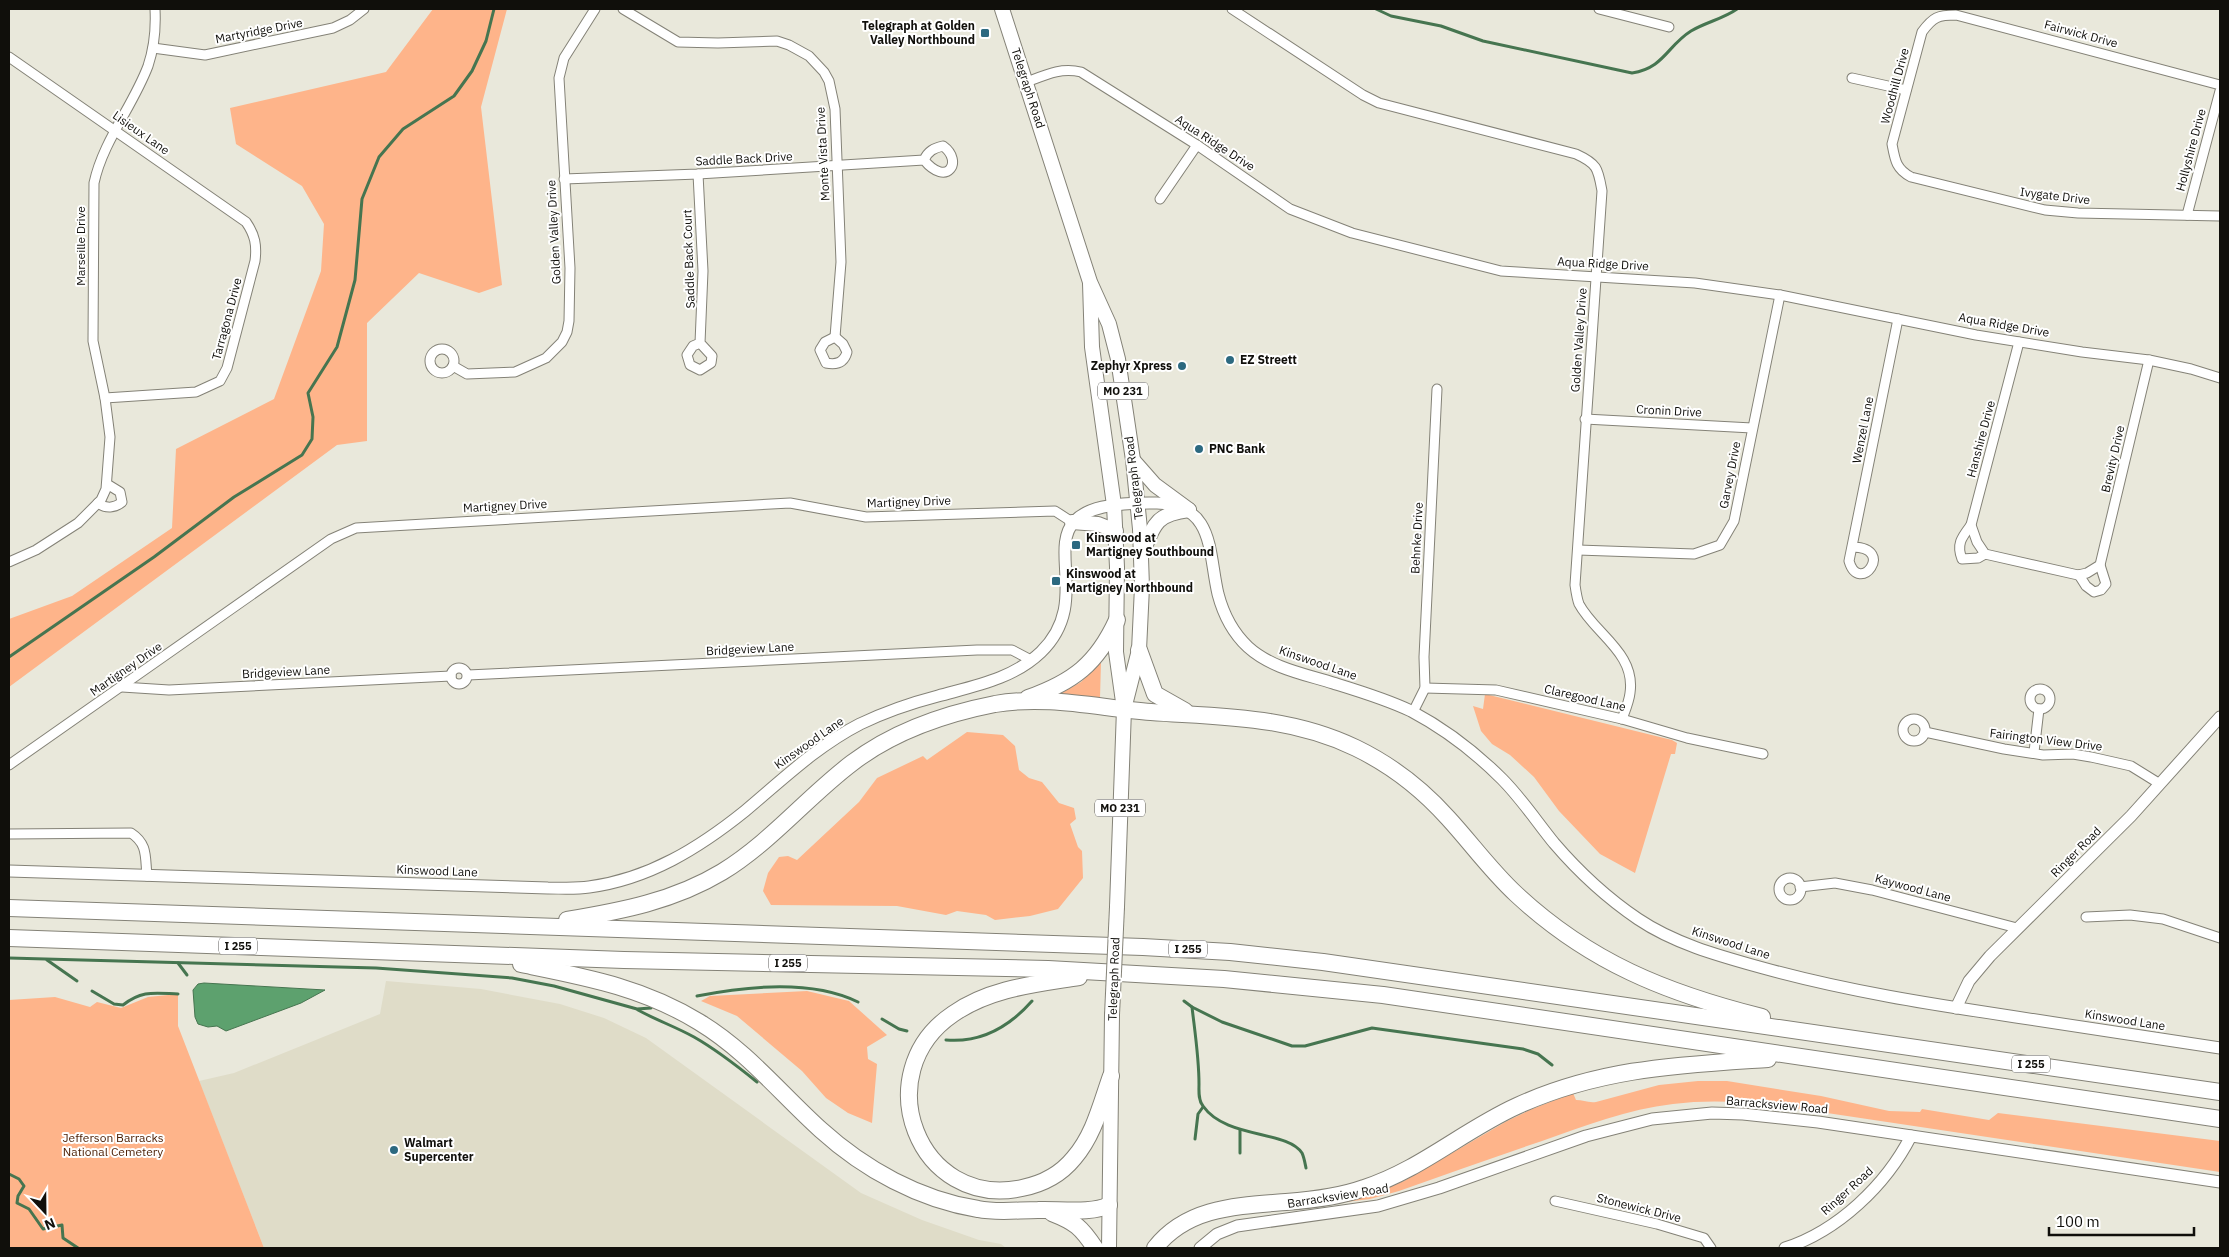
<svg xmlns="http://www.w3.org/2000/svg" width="2229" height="1257" font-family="'IBM Plex Sans',sans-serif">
<rect width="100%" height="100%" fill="#e9e8db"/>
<path fill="#dfdcc8" d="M386 981 481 989 560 1004 604 1018 646 1038 861 1193 922 1220 979 1240 1001 1244 1006 1248H264L199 1081 234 1073 380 1014Z"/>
<g fill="#feb48a">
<path d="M433 9H507L481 107 502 285 479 293 419 273 367 323V441L337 445 9 687V619L72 596 172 528 176 449 274 399 321 271 324 224 302 186 236 144 230 108 386 72Z"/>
<path d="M1101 662 1100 698 1060 694 1081 682Z"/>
<path d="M1485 694 1672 740 1677 743 1675 754H1671L1635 873 1600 854 1559 811 1534 777 1510 755 1492 744 1481 731 1473 706 1483 709Z"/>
<path d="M967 732 1003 735 1015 746 1019 770 1029 778 1042 782 1059 803 1074 808 1076 819 1070 824 1078 847 1082 851 1083 878 1058 909 1030 916 995 920 986 915 957 911 946 915 897 906 771 905 763 891 768 873 779 857 788 856 797 860 859 802 877 778 923 756 927 760Z"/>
<path d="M807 991 849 1001 887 1035 867 1047 868 1059 877 1064 872 1123 848 1113 826 1098 802 1071 737 1016 701 1001 710 996Z"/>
<path d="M178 994V1026L264 1248H9V1000L55 997 90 1007 97 1002 121 1008 148 997Z"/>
<path d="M1698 1081H1727L1821 1096 1889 1111 1920 1112 1922 1109 1989 1120 1998 1113 2220 1141V1172L1787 1107C1750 1102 1711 1099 1673 1104 1628 1109 1585 1126 1542 1141 1494 1157 1447 1174 1399 1191L1370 1199 1329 1204 1372 1193 1404 1181 1507 1121 1532 1109 1573 1093 1576 1100C1583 1100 1588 1103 1596 1102L1659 1085Z"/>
</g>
<path fill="#5da16e" stroke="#467550" d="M204 983 325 990 301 1003 226 1031 217 1026 208 1027 198 1024 195 1017 193 990 198 984Z"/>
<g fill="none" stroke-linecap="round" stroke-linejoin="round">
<g stroke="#467550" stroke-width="3">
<path d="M1376 9 1391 16 1441 26 1483 41 1632 73C1664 68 1667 46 1691 31 1706 22 1723 19 1737 9"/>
<path d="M9 657 154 557 234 497 302 455 312 439 313 417 308 393 337 347 355 280 362 199 379 157 403 129 454 96 472 71 486 41 494 9"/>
<path d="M9 958 376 968 512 978 554 986 637 1009 651 1008"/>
<path d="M47 960 77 981"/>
<path d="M178 963 187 975"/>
<path d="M92 991 114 1004 123 1005C142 990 154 993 178 994"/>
<path d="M697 996C747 986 811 979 858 1002"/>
<path d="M1184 1001 1192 1007C1195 1033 1199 1058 1199 1084 1199 1091 1198 1100 1203 1106 1226 1139 1287 1130 1302 1153 1304 1157 1305 1163 1306 1168"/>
<path d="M1192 1007 1222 1022 1292 1046H1305L1372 1028 1523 1049 1538 1054 1552 1065"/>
<path d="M638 1010C656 1020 676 1027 694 1037 717 1050 736 1065 757 1082"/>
<path d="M882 1019 899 1029 907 1031"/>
<path d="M946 1040C981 1043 1009 1027 1032 1001"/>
<path d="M1195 1139 1198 1114 1203 1107"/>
<path d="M1240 1153V1130"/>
<path d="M9 1174 19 1179 24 1186 18 1196 17 1203 29 1209 43 1229 62 1225 63 1238 78 1248"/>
</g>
<defs>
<g id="minor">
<path d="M623 9 678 42 718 43 777 41 789 45 809 56 824 72 829 81 835 109 841 262 835 337"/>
<path d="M1232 9 1363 95 1379 103 1576 154C1598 164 1598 169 1602 191L1575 585C1576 592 1577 599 1579 604 1595 634 1636 653 1630 693 1629 702 1625 711 1622 719"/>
<path d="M1599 9 1669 27"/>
<path d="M153 48 205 55 333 28 350 20 364 9"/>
<path d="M9 57 246 222C255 235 257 245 255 261L227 368 220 381 196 392 105 398"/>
<path d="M1852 78 1906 90"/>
<path d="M1027 82C1045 75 1061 67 1081 72L1197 145 1290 209 1352 233 1501 271 1695 283 1780 295 1976 335 2082 352 2149 360 2191 369 2220 378"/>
<path d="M2220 85 1956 15C1938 15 1933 17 1922 32L1892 144C1895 160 1896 169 1911 177L2045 210 2078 213 2220 216"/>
<path d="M698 174 703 271 700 343 712 356 711 363 700 370 690 365 687 355 693 346 700 343"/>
<path d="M564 179 698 174 924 160C947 188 964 161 943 146 934 148 928 151 924 160"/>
<path d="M1160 199 1197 145"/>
<path d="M2187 215 2220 91"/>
<path d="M835 337 843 344 847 352C844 363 836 365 826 363L820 350 825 342Z"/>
<path d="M2019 342 1971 525 1977 542 1985 554 2078 575 2087 573 2100 565 2149 360"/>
<circle cx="442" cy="361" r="12"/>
<path d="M453 366 467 374 515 372 546 358 562 342 567 332 569 321 570 268 559 78 564 58 595 9"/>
<path d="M1585 419 1752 428"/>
<path d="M98 503C106 509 115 508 122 502L120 492 107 484"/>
<path d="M1971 525C1962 537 1956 544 1962 559L1978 558 1985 554"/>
<path d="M1853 547C1896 548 1859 596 1849 561L1898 319"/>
<path d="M1578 550 1694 554 1720 545 1734 521 1780 295"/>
<path d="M9 562 36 550 78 523 101 500 106 489 110 437 105 398 93 341 94 183C103 141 133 106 148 66 154 48 156 28 155 9"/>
<path d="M2079 575 2086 586 2094 592 2101 590 2106 584 2100 565"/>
<circle cx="459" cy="676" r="8"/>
<path d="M468 675 977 650H1012L1031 660"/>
<path d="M122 687 169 690 451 676"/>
<path d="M1425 688 1496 690 1622 719 1687 738 1763 754"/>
<circle cx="2040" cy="699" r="10"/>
<path d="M1413 712 1425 688 1424 657 1437 389"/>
<circle cx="1914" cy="730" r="11"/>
<path d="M1925 732 2004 749 2043 755 2073 754 2091 757 2131 766 2160 784"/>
<path d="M2034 752 2039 709"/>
<path d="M9 765 331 539 356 528 790 503 866 517 1055 511 1072 522"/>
<path d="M9 834 131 833C148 844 145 857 147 876"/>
<circle cx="1790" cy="889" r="11"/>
<path d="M1800 887 1835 883 1872 890 2017 928"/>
<path d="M2086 917 2130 915 2163 919 2220 938"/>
<path d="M1555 1201 1657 1224 1704 1238 1711 1248"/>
</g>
<g id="tertiary">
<path d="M9 871 548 888C562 888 576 889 589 887 649 879 699 848 745 811 782 780 817 746 860 724 885 712 911 703 938 696 974 686 1013 679 1041 652 1110 585 997 500 1157 503 1215 505 1208 551 1218 594 1223 613 1233 633 1248 647 1271 668 1304 674 1333 683 1359 691 1386 699 1411 711 1443 728 1476 753 1502 779 1521 798 1537 822 1554 843 1578 871 1607 898 1638 919 1675 944 1720 956 1763 968 1846 991 1930 1004 2016 1017 2084 1027 2152 1038 2220 1048"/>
<path d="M1956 1008 1969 981 1990 956 2131 816 2220 717"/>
<path d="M1200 1248 1217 1234 1237 1226 1378 1206 1439 1188 1586 1136 1652 1119 1712 1113 1743 1114 1818 1122 2220 1182"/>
<path d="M1785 1248C1838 1231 1886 1185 1911 1136"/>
</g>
<g id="primary">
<path d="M1002 9 1090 282 1109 324 1118 359 1133 460 1140 529 1142 587 1139 650 1124 709"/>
<path d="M1090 283 1092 347 1114 505 1117 567 1116 652 1124 709 1117 907"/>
<path d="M1133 460 1155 485 1189 510"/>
<path d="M1072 522 1098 524 1116 531"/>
<path d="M1143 552C1154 524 1156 514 1189 510"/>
<path d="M1109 1248 1112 1015"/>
</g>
<g id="motorway">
<path d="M1139 650 1155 694 1185 711"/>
<path d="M1028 698C1073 682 1097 664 1117 620"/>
<path d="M9 908 1143 947 1230 952 1323 962 2220 1092"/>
<path d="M567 920C621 911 674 901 722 872 771 842 807 797 852 763 894 731 944 714 995 704 1047 695 1099 708 1151 712 1222 717 1290 716 1356 748 1391 765 1422 789 1448 818 1471 843 1491 871 1516 894 1589 962 1666 993 1762 1017"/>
<path d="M9 938 624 960 1048 969 1224 979 1383 995 2220 1119"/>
<path d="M521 964C585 977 642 987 699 1022 747 1051 780 1093 821 1130 864 1169 920 1200 978 1209 997 1213 1018 1210 1038 1210 1057 1209 1093 1214 1109 1205"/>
<path d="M1079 977C1036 984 990 988 953 1014 866 1073 918 1210 1022 1188 1042 1184 1061 1174 1074 1158 1094 1135 1101 1104 1111 1076"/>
<path d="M1052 1213C1075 1222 1081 1227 1095 1248"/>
<path d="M1155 1248C1187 1207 1237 1206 1286 1202 1312 1200 1339 1197 1364 1188 1420 1170 1464 1130 1517 1106 1600 1068 1679 1065 1768 1059"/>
</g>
</defs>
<use href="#minor" stroke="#848277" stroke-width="11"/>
<use href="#tertiary" stroke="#848277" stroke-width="13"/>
<use href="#primary" stroke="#848277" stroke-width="16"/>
<use href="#motorway" stroke="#848277" stroke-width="18"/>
<use href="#minor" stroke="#fff" stroke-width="9"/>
<use href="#tertiary" stroke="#fff" stroke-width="11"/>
<use href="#primary" stroke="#fff" stroke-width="14"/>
<use href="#motorway" stroke="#fff" stroke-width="16"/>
<defs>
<path id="primary-bridge" d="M1112 1015 1117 907"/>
</defs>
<use href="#primary-bridge" stroke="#848277" stroke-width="16" stroke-linecap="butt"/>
<use href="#primary-bridge" stroke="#fff" stroke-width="14"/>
</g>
<g fill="#2c6980" stroke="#fff" stroke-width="2">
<rect x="980" y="28" width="10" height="10" rx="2.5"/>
<circle cx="1230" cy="360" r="5"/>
<circle cx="1182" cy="366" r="5"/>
<circle cx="1199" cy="449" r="5"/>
<rect x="1071" y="540" width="10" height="10" rx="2.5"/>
<rect x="1051" y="576" width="10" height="10" rx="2.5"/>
<circle cx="394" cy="1150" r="5"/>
</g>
<g text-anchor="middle" stroke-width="4" stroke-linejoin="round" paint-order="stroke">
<g fill="#fff" stroke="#585754" stroke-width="1">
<rect x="1098" y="382.5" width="50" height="17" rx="4"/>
<rect x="1095" y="799.5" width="50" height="17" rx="4"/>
<rect x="219" y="937.5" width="38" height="17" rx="4"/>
<rect x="1169" y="940.5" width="38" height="17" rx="4"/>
<rect x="769" y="954.5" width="38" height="17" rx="4"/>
<rect x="2012" y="1055.5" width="38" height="17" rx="4"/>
</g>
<g font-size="11" font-weight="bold" fill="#100f0b">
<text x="1123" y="395">MO 231</text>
<text x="1120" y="812">MO 231</text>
<text x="238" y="950">I 255</text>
<text x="1188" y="953">I 255</text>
<text x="788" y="967">I 255</text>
<text x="2031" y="1068">I 255</text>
</g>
<g font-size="12" font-weight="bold" fill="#100f0b" stroke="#fff" text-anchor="start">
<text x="975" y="30" text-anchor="end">Telegraph at Golden<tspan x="975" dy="14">Valley Northbound</tspan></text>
<text x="1240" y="364">EZ Streett</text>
<text x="1172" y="370" text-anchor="end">Zephyr Xpress</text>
<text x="1209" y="453">PNC Bank</text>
<text x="1086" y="542">Kinswood at<tspan x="1086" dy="14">Martigney Southbound</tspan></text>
<text x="1066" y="578">Kinswood at<tspan x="1066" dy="14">Martigney Northbound</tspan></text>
<text x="404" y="1147">Walmart<tspan x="404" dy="14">Supercenter</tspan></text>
</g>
<g font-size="12" fill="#100f0b" stroke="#fff">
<text transform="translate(259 31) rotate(-11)" y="4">Martyridge Drive</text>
<text transform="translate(2081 34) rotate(15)" y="4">Fairwick Drive</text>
<text transform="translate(1895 86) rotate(-75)" y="4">Woodhill Drive</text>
<text transform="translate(1028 88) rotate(72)" y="4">Telegraph Road</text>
<text transform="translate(141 133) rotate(35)" y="4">Lisieux Lane</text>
<text transform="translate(1215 143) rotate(33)" y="4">Aqua Ridge Drive</text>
<text transform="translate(2191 150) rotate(-75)" y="4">Hollyshire Drive</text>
<text transform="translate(823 154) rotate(-93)" y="4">Monte Vista Drive</text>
<text transform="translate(744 159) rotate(-3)" y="4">Saddle Back Drive</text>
<text transform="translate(2055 196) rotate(7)" y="4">Ivygate Drive</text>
<text transform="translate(554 232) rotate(-93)" y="4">Golden Valley Drive</text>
<text transform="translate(81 246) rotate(-90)" y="4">Marseille Drive</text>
<text transform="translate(689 259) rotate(-92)" y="4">Saddle Back Court</text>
<text transform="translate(1603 264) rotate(3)" y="4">Aqua Ridge Drive</text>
<text transform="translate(227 319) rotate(-75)" y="4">Tarragona Drive</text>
<text transform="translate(2004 325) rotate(10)" y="4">Aqua Ridge Drive</text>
<text transform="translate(1579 340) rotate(-86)" y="4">Golden Valley Drive</text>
<text transform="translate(1669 411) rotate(3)" y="4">Cronin Drive</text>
<text transform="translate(1863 430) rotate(-79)" y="4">Wenzel Lane</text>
<text transform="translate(1981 439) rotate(-75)" y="4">Hanshire Drive</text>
<text transform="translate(2113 459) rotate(-77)" y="4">Brevity Drive</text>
<text transform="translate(1730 475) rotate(-79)" y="4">Garvey Drive</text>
<text transform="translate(1134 478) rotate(-97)" y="4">Telegraph Road</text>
<text transform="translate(909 502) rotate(-2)" y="4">Martigney Drive</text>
<text transform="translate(505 506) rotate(-3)" y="4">Martigney Drive</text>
<text transform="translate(1417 538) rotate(-87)" y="4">Behnke Drive</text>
<text transform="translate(750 649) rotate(-3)" y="4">Bridgeview Lane</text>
<text transform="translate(1318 663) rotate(19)" y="4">Kinswood Lane</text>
<text transform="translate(126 669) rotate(-35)" y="4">Martigney Drive</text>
<text transform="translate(286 672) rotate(-3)" y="4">Bridgeview Lane</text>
<text transform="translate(1585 698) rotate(13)" y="4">Claregood Lane</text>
<text transform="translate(2046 740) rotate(7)" y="4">Fairington View Drive</text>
<text transform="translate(809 743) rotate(-35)" y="4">Kinswood Lane</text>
<text transform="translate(2076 852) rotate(-45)" y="4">Ringer Road</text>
<text transform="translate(437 871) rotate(2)" y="4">Kinswood Lane</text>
<text transform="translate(1913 888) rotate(15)" y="4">Kaywood Lane</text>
<text transform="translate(1731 943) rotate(18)" y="4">Kinswood Lane</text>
<text transform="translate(1114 979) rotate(-88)" y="4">Telegraph Road</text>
<text transform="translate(2125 1020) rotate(9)" y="4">Kinswood Lane</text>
<text transform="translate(1777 1105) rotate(5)" y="4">Barracksview Road</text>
<text transform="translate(1847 1191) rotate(-42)" y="4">Ringer Road</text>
<text transform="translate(1338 1196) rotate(-9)" y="4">Barracksview Road</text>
<text transform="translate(1639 1208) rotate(14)" y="4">Stonewick Drive</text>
</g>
<g font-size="12" fill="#491c00" stroke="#fff">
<text x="113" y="1142">Jefferson Barracks<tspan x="113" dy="14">National Cemetery</tspan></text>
</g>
</g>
<rect width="2229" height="1257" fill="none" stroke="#100f0b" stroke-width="20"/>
<g transform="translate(45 1212) rotate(158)" stroke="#ffffff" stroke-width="4" paint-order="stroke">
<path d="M0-4L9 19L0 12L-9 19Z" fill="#100f0b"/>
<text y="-8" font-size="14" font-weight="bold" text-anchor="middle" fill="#100f0b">N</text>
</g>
<path d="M2049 1227v8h145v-8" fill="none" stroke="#100f0b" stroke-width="2.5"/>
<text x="2056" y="1227" font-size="15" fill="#100f0b" stroke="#ffffff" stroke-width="4" paint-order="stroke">100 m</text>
</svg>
